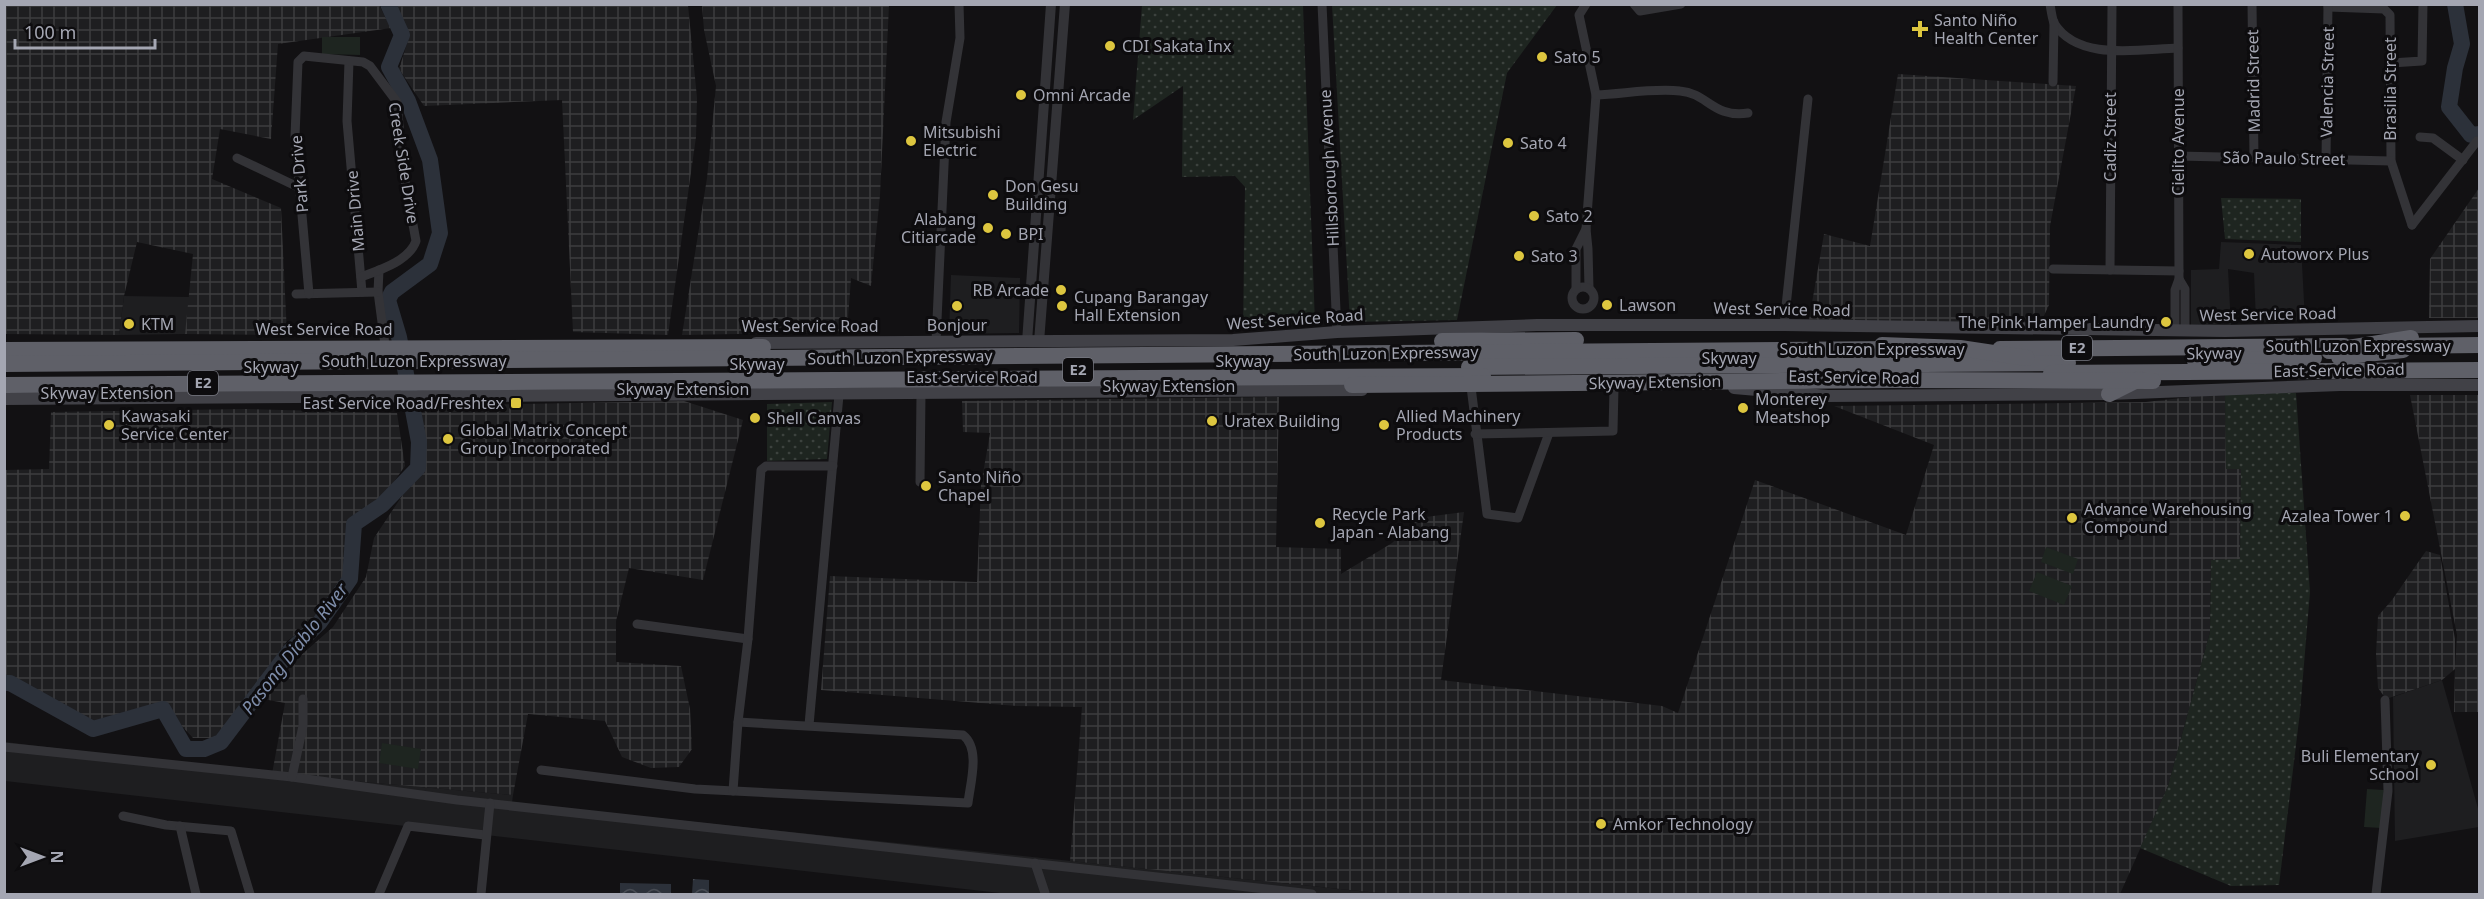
<svg xmlns="http://www.w3.org/2000/svg" width="2484" height="899" font-family="'Noto Sans',sans-serif">
<defs>
<pattern id="industrial-grid" width="8" height="8" patternUnits="userSpaceOnUse" patternTransform="scale(1.5)"><rect width="8" height="8" fill="#1e1e20"/><path d="M0 4h8M4 0v8" fill="none" stroke="#3c3c3e"/></pattern>
<pattern id="grass-dots" width="8" height="8" patternUnits="userSpaceOnUse" patternTransform="scale(1.5)"><rect width="8" height="8" fill="#1e2520"/><path d="M2 2h.1M6 6h.1" fill="none" stroke="#3c423e" stroke-width="1.8" stroke-linecap="round"/></pattern>
<pattern id="water-waves" width="16" height="10" patternUnits="userSpaceOnUse" patternTransform="scale(1.5)"><rect width="16" height="10" fill="#2c313a"/><path d="M0 5q4-4 8 0t8 0" fill="none" stroke="#484c54"/></pattern>
</defs>
<rect width="100%" height="100%" fill="#121113"/>
<g fill="#1e1e20">
<path d="M2221 242 2301 245 2305 320 2256 322 2254 273 2228 269 2231 326 2191 327V270L2219 269Z"/>
<path d="M951 275 1020 278 1019 333 949 334Z"/>
<path d="M124 296 190 297 185 334 119 335Z"/>
<path d="M2442 680 2479 812V827L2395 841 2393 697Z"/>
<path d="M5 742 272 774 513 795 512 803 1388 894H1009L5 781Z"/>
</g>
<g fill="url(#industrial-grid)">
<path d="M6 5H379L391 28 278 44 271 139 220 129 212 179 281 208 287 335 185 334 193 254 137 242 124 296 119 335 5 334Z"/>
<path d="M395 5H688L697 98 696 137 668 335 573 332 562 100 424 106 399 69 409 37Z"/>
<path d="M702 5H889L880 195 871 286 851 278 847 332 682 335 707 178 716 86 704 30Z"/>
<path d="M1898 74 2076 86 2050 226 2049 305 2040 324 1809 320 1824 234 1870 246Z"/>
<path d="M2479 188V318H2429L2430 259Z"/>
<path d="M2225 393 2226 469H2241L2240 560H2211L2210 632 2168 786 2120 894H1389L1070 861 1082 707 1017 706 821 690 830 576 977 582 981 485 990 433 963 432 962 401 1279 397 1276 547 1341 549V574L1392 543 1418 518 1464 512 1441 680 1662 706 1678 713 1755 480 1906 535 1934 445 1834 406 2146 402Z"/>
<path d="M2410 395H2479V712H2454L2455 669 2442 680 2386 699 2378 688 2376 654 2378 616 2392 600 2426 551 2440 555 2455 639V667L2457 635Z"/>
<path d="M684 401 743 420 703 580 629 568 616 621V662L681 666 690 709 692 749 679 767 651 768 622 757 605 721 528 714 513 795 272 774 285 703 263 699 299 657 333 627 366 577 374 538 420 469 415 411 471 405Z"/>
<path d="M245 409 397 413 405 466 383 497 367 515 356 537 348 579 325 614 287 641 249 697 214 738H193L160 703 95 723 5 674V470L49 469 51 412Z"/>
</g>
<g fill="url(#grass-dots)">
<path d="M1142 5H1303L1315 323 1243 328 1245 187 1235 176 1182 177 1183 86 1133 120Z"/>
<path d="M1332 5H1557L1507 73 1457 320 1350 322Z"/>
<path d="M2221 198 2301 199V242L2225 239Z"/>
<path d="M2225 393H2296L2310 592 2300 712 2279 885 2231 886 2140 848 2168 786 2210 632 2211 560 2240 559 2241 469H2226Z"/>
<path d="M832 402 827 459 767 461V404Z"/>
</g>
<g fill="#1e2520">
<path d="M322 37H360V55L322 54Z"/>
<path d="M2046 547 2078 559 2073 574 2041 562Z"/>
<path d="M2037 572 2072 586 2064 605 2029 591Z"/>
<path d="M382 743 421 749 418 769 379 763Z"/>
<path d="M2367 789 2384 790 2381 828 2364 827Z"/>
</g>
<g fill="url(#water-waves)">
<path d="M693 879 709 880V894H692Z"/>
<path d="M620 883 671 884V894H620Z"/>
</g>
<g fill="none" stroke-linecap="round" stroke-linejoin="round">
<g stroke="#2c313a" stroke-width="16">
<path d="M2455 4 2462 44 2455 68 2449 107 2471 135 2480 134"/>
<path d="M4 683H10L93 729 163 709 186 749H204L221 742 289 652 320 622 350 579 354 524 382 505 418 468 419 442 399 337 388 300 392 292 430 264 440 233 430 160 408 101 389 67 402 35 388 4"/>
</g>
<g stroke="#333337" stroke-width="9">
<path d="M1322 4 1337 332"/>
<path d="M1586 4 1579 15 1596 95 1586 229 1588 249 1589 288"/>
<path d="M1634 4 1640 11 1681 4"/>
<path d="M2050 4C2051 10 2052 18 2054 23 2078 62 2140 49 2178 48"/>
<path d="M2252 4 2254 157"/>
<path d="M2328 7 2384 9 2390 15 2391 161 2412 225"/>
<path d="M349 61 347 121 362 292"/>
<path d="M2391 63 2422 61 2423 4"/>
<path d="M2053 82 2054 22"/>
<path d="M1596 95C1623 94 1653 88 1680 91 1708 93 1712 118 1748 113"/>
<path d="M2420 137 2433 138 2463 160"/>
<path d="M2178 156 2391 161"/>
<path d="M237 158 300 188"/>
<path d="M2326 159 2328 4"/>
<path d="M2412 225 2477 141"/>
<path d="M2053 269 2179 271"/>
<path d="M379 270 378 292 385 345"/>
<path d="M2110 270 2112 4"/>
<path d="M2179 279 2185 289V331"/>
<circle cx="1583" cy="298" r="11"/>
<path d="M1576 289V249L1586 229"/>
<path d="M296 294 378 292"/>
<path d="M309 294 295 136 298 62 304 56 363 62 370 66 397 102 403 170 416 241C409 261 380 270 361 277"/>
<path d="M1784 325 1808 99"/>
<path d="M2175 331V290L2179 279 2178 4"/>
<path d="M936 342 946 122 960 38 959 4"/>
<path d="M1471 387 1487 514 1518 518 1549 433"/>
<path d="M1475 434 1613 431 1614 388"/>
<path d="M920 482 921 394"/>
<path d="M637 624 748 639"/>
<path d="M809 725 839 395"/>
<path d="M4 747 292 777 457 800 1312 894"/>
<path d="M541 770 695 789 968 803C970 784 981 749 963 735L738 722"/>
<path d="M292 777 303 726V699"/>
<path d="M733 791 738 722 748 639 761 470 766 466H833"/>
<path d="M123 816 166 825 231 831 250 894"/>
<path d="M180 826 196 894"/>
<path d="M1035 863 1045 893"/>
<path d="M379 894 408 826 485 835"/>
<path d="M481 894 490 803"/>
<path d="M2376 894 2388 791 2385 700"/>
</g>
<g stroke="#333337" stroke-width="10">
<path d="M1027 342 1051 4"/>
<path d="M1039 342 1065 4"/>
</g>
<g stroke="#414147" stroke-width="12">
<path d="M756 343 1233 340 1337 332 1537 325H1784L2225 331 2480 326"/>
<path d="M1734 388 1828 396 2109 394 2340 385H2480"/>
<path d="M4 399 1362 390"/>
</g>
<g stroke="#5f6068" stroke-width="16">
<path d="M1442 341 1576 340"/>
<path d="M2390 346 2480 345"/>
<path d="M2000 349 2344 346"/>
<path d="M4 350 763 347"/>
<path d="M2339 357 2403 350"/>
<path d="M2195 361 2314 358"/>
<path d="M4 364 1897 349"/>
<path d="M1469 367 2068 363"/>
<path d="M2051 373 2480 370"/>
<path d="M4 385 1483 376"/>
<path d="M2109 394 2139 379"/>
</g>
<g stroke="#5f6068" stroke-width="16">
<path d="M1882 345 1960 348 2027 358"/>
<path d="M2329 351 2411 338"/>
<path d="M1352 385 1893 380 2153 381"/>
</g>
</g>
<g fill="#ddc63f" stroke="#0d0c0e" stroke-width="2">
<path d="M1917 20h6v6h6v6h-6v6h-6v-6h-6v-6h6z"/>
<circle cx="1110" cy="46" r="6"/>
<circle cx="1542" cy="57" r="6"/>
<circle cx="1021" cy="95" r="6"/>
<circle cx="911" cy="141" r="6"/>
<circle cx="1508" cy="143" r="6"/>
<circle cx="993" cy="195" r="6"/>
<circle cx="1534" cy="216" r="6"/>
<circle cx="988" cy="228" r="6"/>
<circle cx="1006" cy="234" r="6"/>
<circle cx="2249" cy="254" r="6"/>
<circle cx="1519" cy="256" r="6"/>
<circle cx="1061" cy="290" r="6"/>
<circle cx="1607" cy="305" r="6"/>
<circle cx="957" cy="306" r="6"/>
<circle cx="1062" cy="306" r="6"/>
<circle cx="2166" cy="322" r="6"/>
<circle cx="129" cy="324" r="6"/>
<rect x="510" y="397" width="12" height="12" rx="3"/>
<circle cx="1743" cy="408" r="6"/>
<circle cx="755" cy="418" r="6"/>
<circle cx="1212" cy="421" r="6"/>
<circle cx="109" cy="425" r="6"/>
<circle cx="1384" cy="425" r="6"/>
<circle cx="448" cy="439" r="6"/>
<circle cx="926" cy="486" r="6"/>
<circle cx="2405" cy="516" r="6"/>
<circle cx="2072" cy="518" r="6"/>
<circle cx="1320" cy="523" r="6"/>
<circle cx="2431" cy="765" r="6"/>
<circle cx="1601" cy="824" r="6"/>
</g>
<g text-anchor="middle" stroke-width="6" stroke-linejoin="round" paint-order="stroke">
<g fill="#0d0c0e" stroke="#777881" stroke-width="1.5">
<rect x="2062" y="336" width="30" height="24" rx="4.5"/>
<rect x="1063" y="358" width="30" height="24" rx="4.5"/>
<rect x="188" y="371" width="30" height="24" rx="4.5"/>
</g>
<g font-size="15" font-weight="bold" fill="#a4a6b2">
<text x="2077" y="353">E2</text>
<text x="1078" y="375">E2</text>
<text x="203" y="388">E2</text>
</g>
<g font-size="16" fill="#a4a6b2" stroke="#0d0c0e" text-anchor="start">
<text x="1934" y="26">Santo Niño<tspan x="1934" dy="18">Health Center</tspan></text>
<text x="1122" y="52">CDI Sakata Inx</text>
<text x="1554" y="63">Sato 5</text>
<text x="1033" y="101">Omni Arcade</text>
<text x="923" y="138">Mitsubishi<tspan x="923" dy="18">Electric</tspan></text>
<text x="1520" y="149">Sato 4</text>
<text x="1005" y="192">Don Gesu<tspan x="1005" dy="18">Building</tspan></text>
<text x="1546" y="222">Sato 2</text>
<text x="976" y="225" text-anchor="end">Alabang<tspan x="976" dy="18">Citiarcade</tspan></text>
<text x="1018" y="240">BPI</text>
<text x="2261" y="260">Autoworx Plus</text>
<text x="1531" y="262">Sato 3</text>
<text x="1049" y="296" text-anchor="end">RB Arcade</text>
<text x="1074" y="303">Cupang Barangay<tspan x="1074" dy="18">Hall Extension</tspan></text>
<text x="1619" y="311">Lawson</text>
<text x="2154" y="328" text-anchor="end">The Pink Hamper Laundry</text>
<text x="141" y="330">KTM</text>
<text x="957" y="331" text-anchor="middle">Bonjour</text>
<text x="1755" y="405">Monterey<tspan x="1755" dy="18">Meatshop</tspan></text>
<text x="504" y="409" text-anchor="end">East Service Road/Freshtex</text>
<text x="121" y="422">Kawasaki<tspan x="121" dy="18">Service Center</tspan></text>
<text x="1396" y="422">Allied Machinery<tspan x="1396" dy="18">Products</tspan></text>
<text x="767" y="424">Shell Canvas</text>
<text x="1224" y="427">Uratex Building</text>
<text x="460" y="436">Global Matrix Concept<tspan x="460" dy="18">Group Incorporated</tspan></text>
<text x="938" y="483">Santo Niño<tspan x="938" dy="18">Chapel</tspan></text>
<text x="2084" y="515">Advance Warehousing<tspan x="2084" dy="18">Compound</tspan></text>
<text x="1332" y="520">Recycle Park<tspan x="1332" dy="18">Japan - Alabang</tspan></text>
<text x="2393" y="522" text-anchor="end">Azalea Tower 1</text>
<text x="2419" y="762" text-anchor="end">Buli Elementary<tspan x="2419" dy="18">School</tspan></text>
<text x="1613" y="830">Amkor Technology</text>
</g>
<g font-size="16" fill="#a4a6b2" stroke="#0d0c0e">
<text transform="translate(2253 81) rotate(-91)" y="6">Madrid Street</text>
<text transform="translate(2327 82) rotate(-89)" y="6">Valencia Street</text>
<text transform="translate(2390 89) rotate(-90)" y="6">Brasilia Street</text>
<text transform="translate(2110 137) rotate(-90)" y="6">Cadiz Street</text>
<text transform="translate(2178 142) rotate(-90)" y="6">Cielito Avenue</text>
<text transform="translate(2284 158) rotate(1)" y="6">São Paulo Street</text>
<text transform="translate(404 163) rotate(81)" y="6">Creek Side Drive</text>
<text transform="translate(1329 168) rotate(-93)" y="6">Hillsborough Avenue</text>
<text transform="translate(299 174) rotate(-95)" y="6">Park Drive</text>
<text transform="translate(355 211) rotate(-95)" y="6">Main Drive</text>
<text transform="translate(1782 309) rotate(1)" y="6">West Service Road</text>
<text transform="translate(2268 314) rotate(-1)" y="6">West Service Road</text>
<text transform="translate(1295 319) rotate(-4)" y="6">West Service Road</text>
<text x="810" y="332">West Service Road</text>
<text x="324" y="335">West Service Road</text>
<text x="2358" y="352">South Luzon Expressway</text>
<text x="1872" y="355">South Luzon Expressway</text>
<text transform="translate(1386 353) rotate(-1)" y="6">South Luzon Expressway</text>
<text transform="translate(2214 353) rotate(-1)" y="6">Skyway</text>
<text transform="translate(900 357) rotate(-1)" y="6">South Luzon Expressway</text>
<text x="1729" y="364">Skyway</text>
<text x="414" y="367">South Luzon Expressway</text>
<text x="1243" y="367">Skyway</text>
<text x="757" y="370">Skyway</text>
<text x="271" y="373">Skyway</text>
<text transform="translate(2339 370) rotate(-1)" y="6">East Service Road</text>
<text x="972" y="383">East Service Road</text>
<text transform="translate(1854 377) rotate(1)" y="6">East Service Road</text>
<text transform="translate(1655 382) rotate(-1)" y="6">Skyway Extension</text>
<text x="1169" y="392">Skyway Extension</text>
<text x="683" y="395">Skyway Extension</text>
<text x="107" y="399">Skyway Extension</text>
</g>
<g font-size="18" font-style="italic" fill="#7e8daa" stroke="#0d0c0e">
<text transform="translate(295 649) rotate(-52)" y="6">Pasong Diablo River</text>
</g>
</g>
<rect width="2484" height="899" fill="none" stroke="#a4a6b2" stroke-width="12"/>
<g transform="translate(42 857) rotate(90)" stroke="#0d0c0e" stroke-width="4.5" paint-order="stroke">
<path d="M0-4.5L10 22L0 15L-10 22Z" fill="#a4a6b2"/>
<text y="-9" font-size="16" font-weight="bold" text-anchor="middle" fill="#a4a6b2">N</text>
</g>
<path d="M15 39v9h140v-9" fill="none" stroke="#a4a6b2" stroke-width="3"/>
<text x="24" y="39" font-size="18" fill="#a4a6b2" stroke="#0d0c0e" stroke-width="4.5" paint-order="stroke">100 m</text>
</svg>
